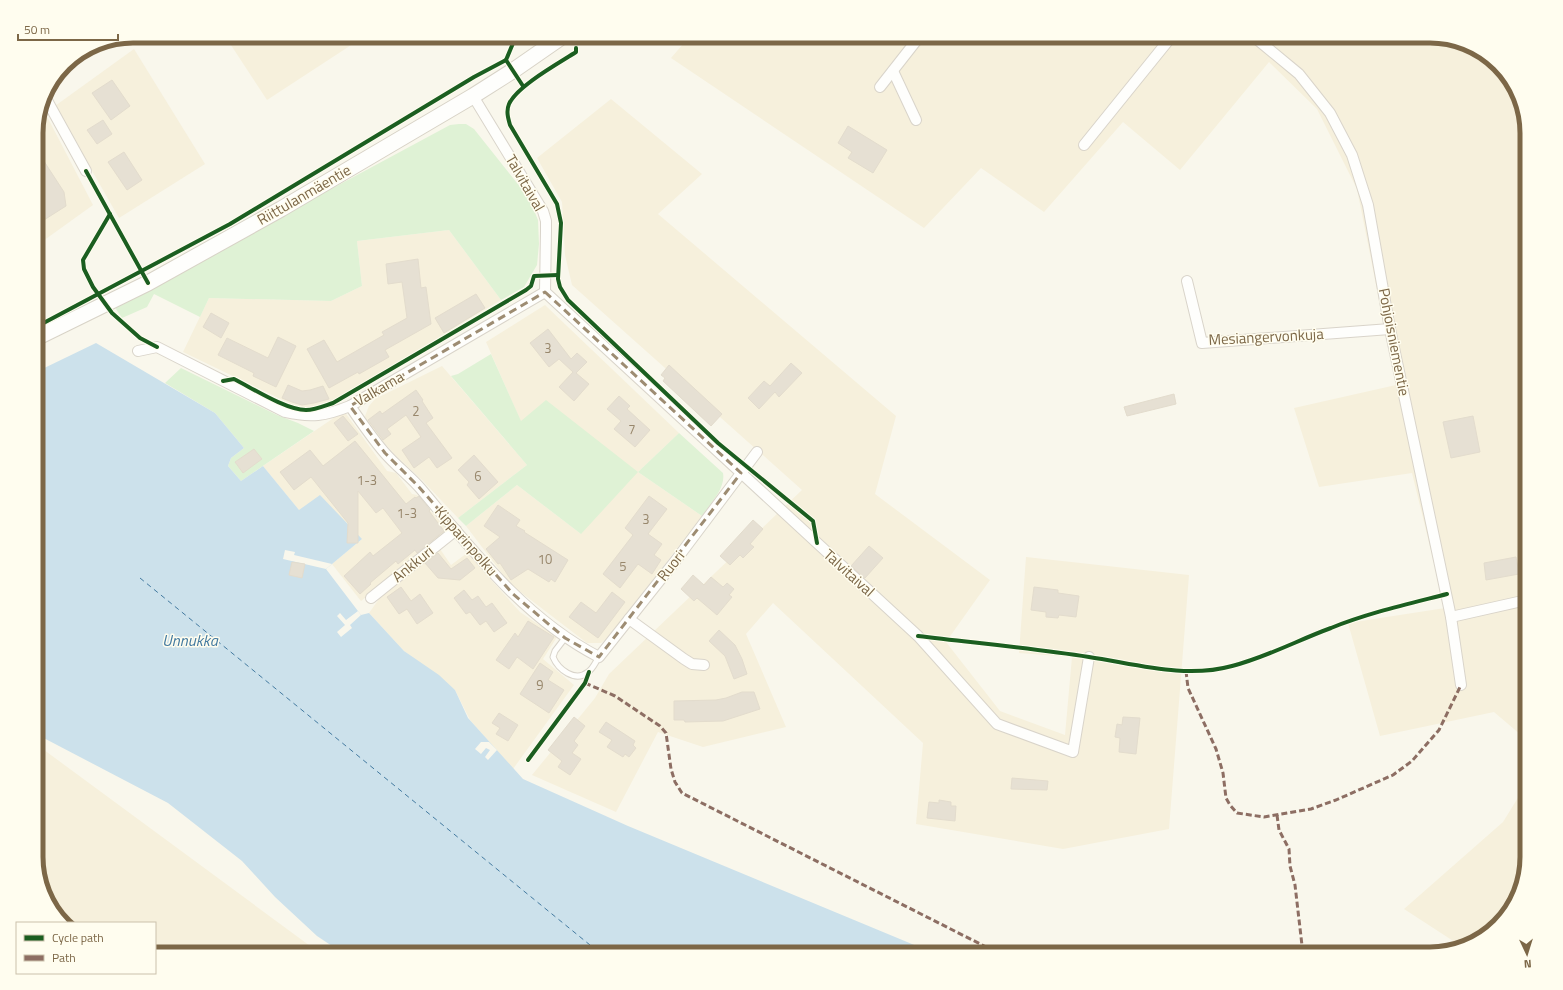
<svg xmlns="http://www.w3.org/2000/svg" width="1563" height="990" font-family="'Titillium Web',sans-serif">
<rect width="100%" height="100%" fill="#f9f7ec"/>
<g fill="#f6f0dc">
<path d="M225 36H365L267 100Z"/>
<path d="M690 36H1430L1484 52 1514 85 1527 133V740L1494 712 1380 736 1348 623 1445 608 1412 473 1319 487 1294 408 1396 385 1357 189 1317 109 1269 62 1180 170 1123 122 1044 212 981 168 924 228 671 58Z"/>
<path d="M134 49 205 164 119 218 55 106Z"/>
<path d="M611 99 702 174 658 214 896 416 875 494 990 580 946 642 1000 711 1065 735 1072 657 1019 653 1026 557 1189 575 1169 829 1063 849 916 824 923 743 773 603 746 634 786 727 703 747 658 732 616 812 532 775 595 698 609 674 802 490 572 285 565 255 562 202 537 158Z"/>
<path d="M41 105 93 205 36 246V127Z"/>
<path d="M449 230 501 300 336 399 325 404 312 407H302L291 404 183 352 209 298 331 301 362 286 357 241Z"/>
<path d="M545 305 679 433 638 472 702 516 607 639 601 643H587L510 584 466 526 517 485 581 534 521 422 486 342Z"/>
<path d="M442 366 527 465 458 518 422 480 395 455 366 422 365 416 369 406 375 399Z"/>
<path d="M344 411 387 471 396 473 412 494 417 495 448 531 361 601 332 564 362 539 299 510 263 466Z"/>
<path d="M440 549 451 565 467 553 520 612 557 637 543 659 574 685 513 769 470 720 455 690 404 651 369 613 379 599Z"/>
<path d="M36 744 321 954H155V923H66L49 905 36 863Z"/>
<path d="M1527 783V857L1511 911 1478 941 1461 946 1404 909 1503 822Z"/>
</g>
<g fill="#dff2d5">
<path d="M459 124H466L474 129 529 198 538 220 539 244 537 265 524 287 501 300 449 230 357 241 362 286 331 301 209 298 200 317 154 294 147 307 122 318 114 306 450 125Z"/>
<path d="M491 354 521 421 546 400 638 472 679 433 723 473C726 488 710 504 702 516L638 472 581 534 517 485 466 526 458 518 527 465 451 376 458 374Z"/>
<path d="M181 368 277 415 298 423 314 431 241 481 228 466 231 458 244 448 215 413 165 383Z"/>
</g>
<path fill="#cce1eb" d="M96 343 215 413 244 448 231 458 228 466 241 481 263 466 299 510 320 495 362 539 326 569 361 615 369 613 404 651 439 675 455 690 468 718 523 779 628 826 936 954H344L317 936 275 897 242 861 168 803 36 734V372Z"/>
<g fill="#f9f7ec">
<path d="M285 550 295 552 294 555 332 564 326 569 283 559Z"/>
<path d="M358 611 361 615 350 625 352 628 341 637 337 632 345 625 337 616 340 613 346 620Z"/>
<path d="M481 742H489L497 750 488 760 485 757 490 750 486 748 481 754 475 749Z"/>
</g>
<g fill="none" stroke-linecap="round" stroke-linejoin="round">
<path stroke="#437aa0" stroke-width="1" stroke-dasharray="5 4" stroke-linecap="butt" d="M140 578 601 954"/>
</g>
<g fill="#e6e0d3" stroke="#e3dccd">
<path d="M112 80 130 106 111 120 92 93Z"/>
<path d="M103 120 112 134 97 144 87 130Z"/>
<path d="M848 126 887 150 873 173 848 158 852 152 838 143Z"/>
<path d="M36 149 64 192 66 206 36 225Z"/>
<path d="M124 152 142 180 127 190 108 162Z"/>
<path d="M418 259 421 288 426 287 431 324 385 350 389 357 359 374 358 372 329 388 307 349 324 340 337 362 384 335 382 332 407 318 402 282 388 284 386 264Z"/>
<path d="M476 294 485 308 444 333 435 318Z"/>
<path d="M211 313 229 323 221 338 203 327Z"/>
<path d="M548 329 571 359 577 353 587 362 576 373 589 384 574 401 559 387 573 372 559 359 549 367 530 343Z"/>
<path d="M278 337 296 346 276 387 253 376 254 373 218 355 227 338 268 358Z"/>
<path d="M791 363 802 373 779 397 775 392 759 409 748 398 764 381 770 386Z"/>
<path d="M669 365 722 414 711 426 663 381 665 378 661 375Z"/>
<path d="M288 385 302 391 310 390 323 386 329 399 314 403 302 405 292 402 282 398Z"/>
<path d="M416 390 423 400 422 401 433 418 426 423 452 458 437 468 429 457 414 468 402 450 421 437 406 415 387 429 391 434 383 440 368 420 380 411 382 414Z"/>
<path d="M1174 394 1176 404 1127 416 1124 407Z"/>
<path d="M619 396 630 406 627 409 650 430 635 447 614 429 621 421 607 409Z"/>
<path d="M343 416 358 434 348 441 334 423Z"/>
<path d="M1473 416 1480 452 1451 458 1443 422Z"/>
<path d="M355 441 406 504 415 497 416 498 419 496 430 510 429 511 444 531 417 553 415 550 398 564 396 561 370 583 371 584 360 594 344 576 370 552 373 556 402 533 383 508 376 513 358 491V543H347L348 523 311 477 294 490 280 472 310 450 323 466Z"/>
<path d="M254 449 262 459 243 473 235 462Z"/>
<path d="M474 455 498 482 479 499 467 485 469 482 458 470Z"/>
<path d="M649 496 667 509 648 534 662 544 654 555 661 560 652 574 638 564 620 588 603 574 633 535 625 528Z"/>
<path d="M498 505 520 520 516 526 525 531 524 532 568 560 555 582 551 579 549 582 528 569 511 580 500 563 498 564 486 549 500 537 484 526Z"/>
<path d="M753 520 763 529 750 544 754 547 743 558 740 555 730 565 720 556Z"/>
<path d="M869 546 883 558 865 578 851 566Z"/>
<path d="M438 553 451 569 467 558 475 568 460 580 438 578 425 563Z"/>
<path d="M1516 557 1519 574 1486 580 1484 563Z"/>
<path d="M292 562 305 564 302 578 289 575Z"/>
<path d="M693 575 704 585 711 577 723 587 727 583 734 589 729 595 732 597 717 615 697 598 694 601 681 589Z"/>
<path d="M401 587 411 601 420 594 433 613 417 624 407 609 399 614 387 597Z"/>
<path d="M1034 587 1058 590V593L1079 596 1076 617 1059 615 1058 618 1046 617V612L1031 610Z"/>
<path d="M464 590 472 600 478 596 486 607 492 603 507 623 494 632 486 621 480 625 470 612 466 614 454 598Z"/>
<path d="M612 592 625 602 598 638 569 617 581 602 596 613Z"/>
<path d="M528 621 554 637 533 669 517 657 509 669 496 660 515 633 518 637Z"/>
<path d="M719 630 735 645 742 659 747 674 734 679 725 656 709 641Z"/>
<path d="M540 663 553 672 548 680 564 690 549 713 520 694Z"/>
<path d="M742 692H754L760 709 723 721 685 722 684 720H674V701L716 700 726 698Z"/>
<path d="M499 713 518 725 508 741 496 734 500 728 492 723Z"/>
<path d="M574 717 585 726 574 741 578 745 572 753 581 759 570 775 558 767 562 761 548 750Z"/>
<path d="M1123 717 1140 718 1136 754 1119 752 1120 738 1115 737 1117 724 1122 725Z"/>
<path d="M606 722 635 741 633 745 636 748 629 757 625 754 623 757 607 747 612 740 599 732Z"/>
<path d="M1012 778 1048 781 1047 790 1011 789Z"/>
<path d="M939 800 951 802V806H956L955 821 927 818 929 802 939 803Z"/>
</g>
<g fill="none" stroke-linecap="round" stroke-linejoin="round">
<defs>
<path id="lane" d="M565 638 555 651 553 657C558 669 575 683 588 672 593 669 596 661 599 657"/>
<g id="street">
<path d="M1253 36 1299 74 1330 113 1352 155 1368 205 1390 329 1451 617 1461 685"/>
<path d="M893 71 916 120"/>
<path d="M880 87 920 36"/>
<path d="M44 95 86 171"/>
<path d="M473 96 543 211 546 221V231L545 292 918 636 997 724 1073 752 1089 657"/>
<path d="M1084 145 1172 36"/>
<path d="M1187 281 1202 343 1390 329"/>
<path d="M138 351 157 347 285 412C311 418 325 416 350 406L545 292"/>
<path d="M350 406C361 422 372 438 384 452 396 466 410 476 421 489 473 551 525 619 599 657L676 560 757 452"/>
<path d="M371 598 456 530"/>
<path d="M1451 617 1527 600"/>
<path d="M629 619 684 659 692 664 704 665"/>
</g>
<path id="secondary" d="M36 338 148 283 281 209 473 96 514 70 563 36"/>
</defs>
<use href="#lane" stroke="#d9d4ca" stroke-width="7"/>
<use href="#street" stroke="#d9d4ca" stroke-width="12"/>
<use href="#secondary" stroke="#d8d3c7" stroke-width="17"/>
<use href="#lane" stroke="#fefefc" stroke-width="5"/>
<use href="#street" stroke="#fefefc" stroke-width="10"/>
<use href="#secondary" stroke="#fefefc" stroke-width="15"/>
<g stroke="#8d6e63" stroke-width="3" stroke-dasharray="6 3" stroke-linecap="butt">
<path d="M1186 671 1188 688 1216 749 1223 773 1226 798 1230 805 1237 813 1264 817 1311 809 1336 800 1393 775 1412 761 1439 730 1461 685"/>
<path d="M585 683 615 696 660 726 666 733 671 769 675 782 682 793 1000 954"/>
<path d="M1277 815 1279 830 1289 849 1290 866 1295 885 1303 954"/>
</g>
<defs>
<g id="cycleway">
<path d="M516 36 506 60 523 86"/>
<path d="M576 48V52C559 63 517 86 509 104 506 111 508 118 510 125L557 204 561 223 558 279 560 287 568 300 718 443 813 521 817 543"/>
<path d="M86 171 148 283"/>
<path d="M110 214 83 260 84 269 93 287 112 313 140 338 157 347"/>
<path d="M36 327 230 224 474 77 506 60"/>
<path d="M223 381 234 379C252 388 286 410 306 410 315 410 324 406 333 403L526 290 531 286 534 276 558 275"/>
<path d="M918 636C975 643 1032 648 1089 657 1136 664 1185 679 1232 666 1267 657 1298 640 1331 628 1368 613 1408 604 1447 594"/>
<path d="M528 760 585 683 589 672"/>
</g>
</defs>
<use href="#cycleway" stroke="#fffdef" stroke-width="6"/>
<use href="#cycleway" stroke="#1b5e20" stroke-width="4"/>
</g>
<path fill="none" stroke="#9d8c72" stroke-width="3" stroke-dasharray="8 5" stroke-linejoin="round" d="M545 292 741 473 599 657 565 638 513 594 418 486 385 453 350 406Z"/>
<g text-anchor="middle" stroke-width="3" stroke-linejoin="round" paint-order="stroke">
<g font-size="13" fill="#98876c">
<text x="548" y="353">3</text>
<text x="416" y="416">2</text>
<text x="632" y="434">7</text>
<text x="478" y="481">6</text>
<text x="367" y="485">1-3</text>
<text x="407" y="518">1-3</text>
<text x="646" y="524">3</text>
<text x="545" y="564">10</text>
<text x="623" y="571">5</text>
<text x="540" y="690">9</text>
</g>
<g font-size="15" fill="#7c6747" stroke="#fffdef">
<text transform="translate(525 183) rotate(60)" y="5">Talvitaival</text>
<text transform="translate(304 195) rotate(-30)" y="5">Riittulanmäentie</text>
<text transform="translate(1266 337) rotate(-3)" y="5">Mesiangervonkuja</text>
<text transform="translate(1394 342) rotate(79)" y="5">Pohjoisniementie</text>
<text transform="translate(379 389) rotate(-30)" y="5">Valkama</text>
<text transform="translate(466 541) rotate(49)" y="5">Kipparinpolku</text>
<text transform="translate(413 564) rotate(-39)" y="5">Ankkuri</text>
<text transform="translate(671 566) rotate(-52)" y="5">Ruori</text>
<text transform="translate(849 573) rotate(42)" y="5">Talvitaival</text>
</g>
<g font-size="16" font-style="italic" fill="#437aa0" stroke="#fffdef">
<text x="190" y="646">Unnukka</text>
</g>
</g>
<path d="M0 0H1563V990H0ZM133 43H1430A90 90 0 0 1 1520 133V857A90 90 0 0 1 1430 947H133A90 90 0 0 1 43 857V133A90 90 0 0 1 133 43Z" fill="#fffdef" fill-rule="evenodd"/>
<path fill="none" stroke="#7c6747" stroke-width="5" d="M133 43H1430A90 90 0 0 1 1520 133V857A90 90 0 0 1 1430 947H133A90 90 0 0 1 43 857V133A90 90 0 0 1 133 43Z"/>
<rect x="16" y="922" width="140" height="52" fill="#fffdef" stroke="#cbc1ac"/>
<rect x="24" y="935" width="20" height="6" fill="#1b5e20" stroke="#cbc1ac"/>
<text x="52" y="942" font-size="12" fill="#7c6747">Cycle path</text>
<rect x="24" y="955" width="20" height="6" fill="#8d6e63" stroke="#cbc1ac"/>
<text x="52" y="962" font-size="12" fill="#7c6747">Path</text>
<g transform="translate(1527 954) rotate(176)" stroke="#fffdef" stroke-width="3" paint-order="stroke">
<path d="M0-3L7 15L0 10L-7 15Z" fill="#7c6747"/>
<text y="-6" font-size="11" font-weight="bold" text-anchor="middle" fill="#7c6747">N</text>
</g>
<path d="M18 34v6h100v-6" fill="none" stroke="#7c6747" stroke-width="2"/>
<text x="24" y="34" font-size="12" fill="#7c6747" stroke="#fffdef" stroke-width="3" paint-order="stroke">50 m</text>
</svg>
